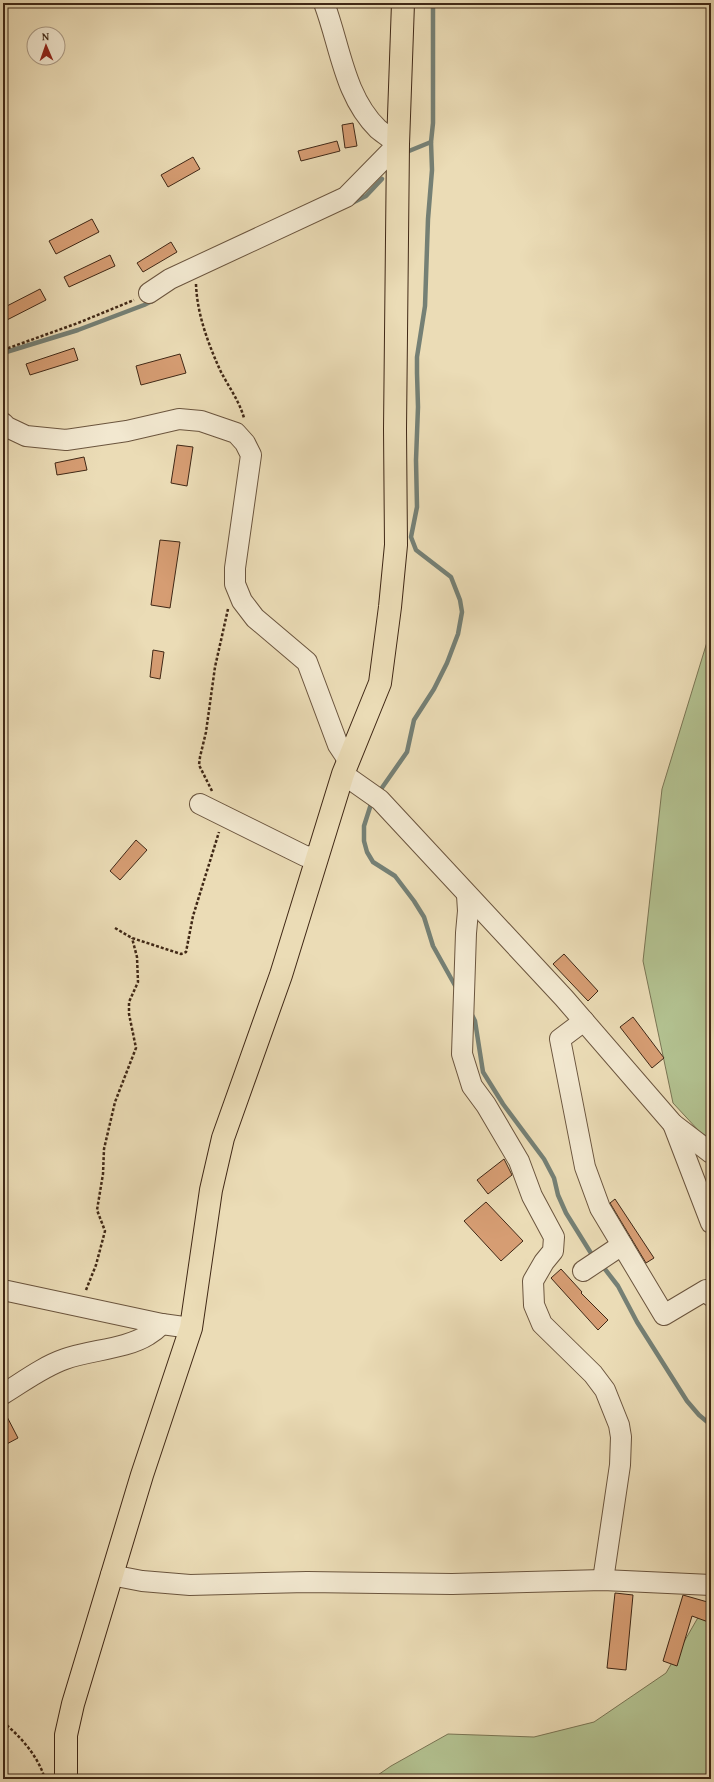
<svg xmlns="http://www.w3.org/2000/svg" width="714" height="1782" font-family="'Gentium Book Plus',serif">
<rect width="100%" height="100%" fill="#ebdcb6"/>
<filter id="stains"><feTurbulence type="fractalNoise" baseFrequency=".005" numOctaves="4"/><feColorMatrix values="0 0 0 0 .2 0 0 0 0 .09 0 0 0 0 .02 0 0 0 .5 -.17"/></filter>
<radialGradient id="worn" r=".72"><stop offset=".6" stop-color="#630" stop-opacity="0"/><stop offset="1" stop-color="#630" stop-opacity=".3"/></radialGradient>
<g fill="#b3c291" stroke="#7a7554">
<path d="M711 629V1144L673 1103 643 961 662 789Z"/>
<path d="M711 1595V1779H372L391 1766 448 1734 534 1737 594 1722 666 1673Z"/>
</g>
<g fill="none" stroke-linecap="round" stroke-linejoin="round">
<g stroke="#758075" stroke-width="4.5">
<path d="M409 151 431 142"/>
<path d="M352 203 366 196 382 179"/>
<path d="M3 353 78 330 144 305 154 300"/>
<path d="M379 792 407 752 414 720 434 689 447 663 458 634 462 612 460 600 451 577 416 550 411 537 417 507 416 460 418 407 417 373V357L425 306 428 219 432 170 431 142 433 123V3"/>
<path d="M372 801 364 826V841L367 852 373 862 395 876 414 901 424 917 433 946 457 989"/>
<path d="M471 1013 475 1021 483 1072 503 1104 544 1159 554 1178 558 1195 566 1213 594 1258"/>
<path d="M601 1264 618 1286 637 1322 687 1401 699 1415 711 1425"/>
</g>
</g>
<g fill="#d69d73" stroke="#402816">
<path d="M353 123 357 146 345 148 342 125Z"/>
<path d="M337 141 340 151 301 161 298 151Z"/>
<path d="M193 157 200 169 168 187 161 175Z"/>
<path d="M92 219 99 232 56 254 49 241Z"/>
<path d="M171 242 177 252 143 272 137 263Z"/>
<path d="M110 255 115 266 69 287 64 277Z"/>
<path d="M40 289 46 300 3 322V308Z"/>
<path d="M74 348 78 360 30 375 26 364Z"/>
<path d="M180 354 186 373 141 385 136 366Z"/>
<path d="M177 445 193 447 187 486 171 483Z"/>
<path d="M84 457 87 470 57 475 55 463Z"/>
<path d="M160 540 180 542 170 608 151 605Z"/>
<path d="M153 650 164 652 160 679 150 677Z"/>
<path d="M136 840 147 850 120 880 110 871Z"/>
<path d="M564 954 598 991 588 1001 553 964Z"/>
<path d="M633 1017 664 1058 652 1068 620 1027Z"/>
<path d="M504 1159 512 1175 488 1194 477 1180Z"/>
<path d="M615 1199 654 1258 646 1263 610 1203Z"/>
<path d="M486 1202 523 1241 501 1261 464 1221Z"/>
<path d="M561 1269 582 1292 581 1293 608 1320 598 1330 551 1278Z"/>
<path d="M3 1409 18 1438 3 1446Z"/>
<path d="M615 1593 633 1595 626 1670 607 1668Z"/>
<path d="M683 1595 711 1603V1623L692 1616 677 1666 663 1661Z"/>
</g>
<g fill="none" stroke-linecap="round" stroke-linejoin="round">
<defs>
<g id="minor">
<path d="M149 293 170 279 346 197 398 144C392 139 384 134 378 129 344 96 340 45 324 3"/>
<path d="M3 423 7 427 26 436 66 440 127 431 179 419 201 421 236 433 245 443 251 455 235 568V584L242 601 255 618 307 662 338 745 348 760"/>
<path d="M343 774 380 800 564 998 673 1124 711 1153"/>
<path d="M200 804 305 856 316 857"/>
<path d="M467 895 468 911 466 933 462 1054 472 1086 486 1105 519 1161 532 1196 554 1237 553 1251 544 1262 533 1281 534 1305 542 1324 593 1374 605 1390 619 1425 621 1437 620 1465 603 1580"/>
<path d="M584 1021 560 1039 585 1167 600 1208 664 1315 706 1290 711 1296"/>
<path d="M673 1124 711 1223"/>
<path d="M583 1271 622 1245"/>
<path d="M3 1290 162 1324 191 1328"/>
<path d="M3 1394C23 1382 42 1367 65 1359 90 1350 126 1349 148 1335 153 1332 158 1328 162 1324"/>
<path d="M111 1575 142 1581 190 1585 307 1582 452 1584 603 1580 711 1585"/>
</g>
<path id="major" d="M66 1779V1735L73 1704 142 1475 191 1328 211 1190 223 1138 281 975 343 774 380 683 390 607 396 545 395 429 398 144 403 3"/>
</defs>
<use href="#minor" stroke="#6b553e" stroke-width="22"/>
<use href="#major" stroke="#402816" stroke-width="24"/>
<g stroke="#402816" stroke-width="2.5" stroke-dasharray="3 2" stroke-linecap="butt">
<path d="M196 284C197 314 208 343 220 370 228 386 239 400 244 418"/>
<path d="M3 350 78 323 134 300"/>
<path d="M212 791 199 765 200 757 206 732 215 667 228 609"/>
<path d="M115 928 132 938 181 954 186 952 193 916 219 832"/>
<path d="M86 1290 96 1265 105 1231 97 1210 103 1174 104 1149 115 1102 136 1048 129 1014V1002L138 982 137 957 132 938"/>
<path d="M3 1722C21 1737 38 1756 45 1779"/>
</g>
<use href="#minor" stroke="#f2e8d0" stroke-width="20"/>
<use href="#major" stroke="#ebdcb6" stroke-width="22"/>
</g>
<rect width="714" height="1782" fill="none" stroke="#ebdcb6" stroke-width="16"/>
<rect x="4" y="4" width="706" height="1774" fill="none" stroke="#402816" stroke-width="2"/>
<rect x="8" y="8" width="698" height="1766" fill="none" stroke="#402816"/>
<g transform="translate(46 46) rotate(358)"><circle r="19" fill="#f2e8d0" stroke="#ab9b86"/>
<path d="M0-3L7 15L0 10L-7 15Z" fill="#8f2418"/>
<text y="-6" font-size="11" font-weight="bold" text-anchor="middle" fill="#402816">N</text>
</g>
<rect width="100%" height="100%" filter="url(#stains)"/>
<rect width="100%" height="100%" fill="url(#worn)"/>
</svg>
